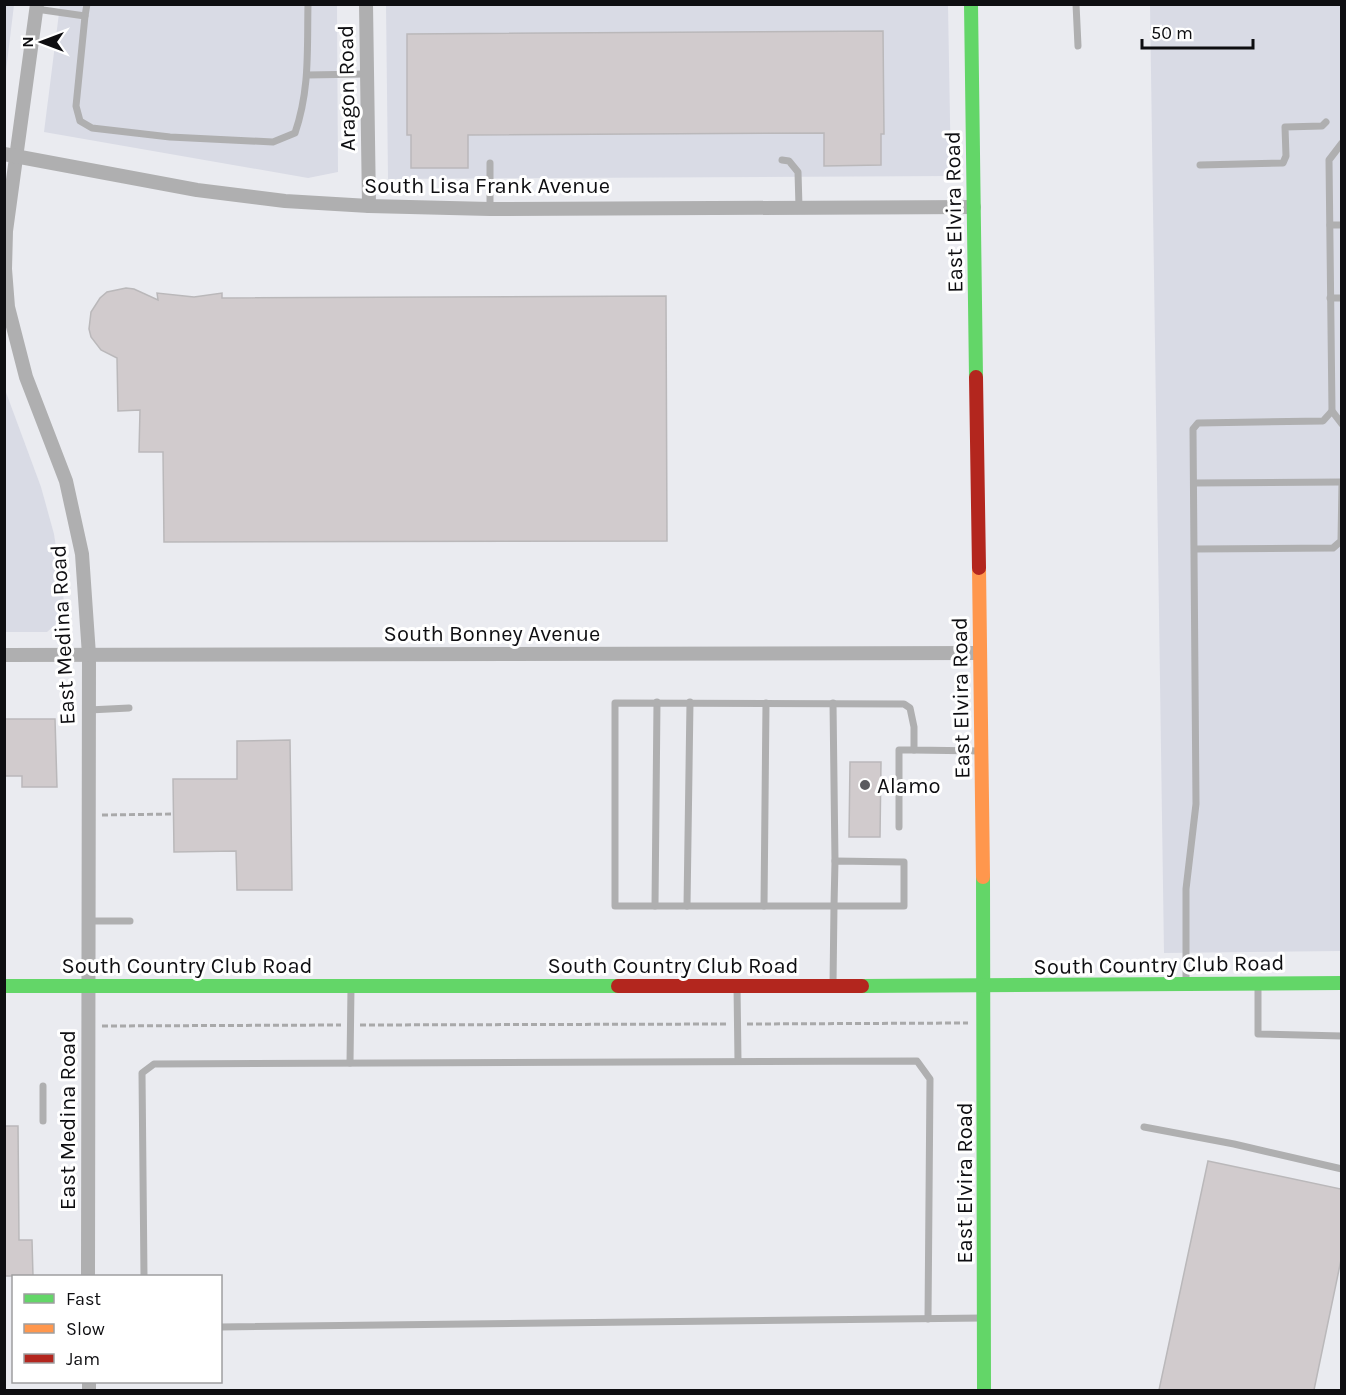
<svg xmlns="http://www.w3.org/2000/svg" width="1346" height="1395" font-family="Karla,sans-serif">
<rect width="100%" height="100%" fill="#eaebf0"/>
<g fill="#d9dbe5">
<path d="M5 4 14 5 5 79 4 5Z"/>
<path d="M60 5H337L338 172 308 178 44 132Z"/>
<path d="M386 5H948L951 176 388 179Z"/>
<path d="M1150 5H1341V951L1164 953Z"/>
<path d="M4 387 41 487 54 534 66 615 47 632H5Z"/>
</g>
<g fill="#d1cbcd" stroke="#bab8ba" stroke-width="1.5">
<path d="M883 31 884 134H881V165L824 166V133L468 135V168H411V135H407V34Z"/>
<path d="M126 288 134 289 158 300 157 293 194 297 222 293V298L666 296 667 541 164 542 163 452H139L140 410 118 411 117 358 101 350 91 337 89 329 91 312 100 298 107 292Z"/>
<path d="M4 719H55L57 787H22V776H4Z"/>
<path d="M290 740 292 890H237L236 851 174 852 173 779H237V741Z"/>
<path d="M850 762H881L880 837H849Z"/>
<path d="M4 1126H18L19 1240H32L33 1276H4Z"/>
<path d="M1208 1161 1341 1189V1260L1314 1390H1159Z"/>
</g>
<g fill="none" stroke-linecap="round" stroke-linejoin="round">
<g stroke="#a9a9aa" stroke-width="3" stroke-dasharray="6 3" stroke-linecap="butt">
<path d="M102 815 174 814"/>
<path d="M747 1024 968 1023"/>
<path d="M360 1025 728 1024"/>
<path d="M102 1026 341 1025"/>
</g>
<g stroke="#afafb0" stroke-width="7">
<path d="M1076 4 1078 46"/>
<path d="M36 9 85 16 87 4"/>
<path d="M85 16 76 106 80 121 92 128 170 137 273 142 295 133C310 89 307 50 308 4"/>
<path d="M307 75 367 74"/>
<path d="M1342 143 1329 160 1332 411 1342 424"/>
<path d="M782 160 789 161 798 172 799 207"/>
<path d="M490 163V209"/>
<path d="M1200 165 1283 163 1286 156 1285 127 1322 126 1326 122"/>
<path d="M1330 225H1342"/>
<path d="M1330 298H1342"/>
<path d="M1194 483 1341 482"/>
<path d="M1195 549 1333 548 1341 541 1342 482"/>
<path d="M833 703 835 861"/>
<path d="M89 710 129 708"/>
<path d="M899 827V750H914"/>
<path d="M835 861 904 862V906H834Z"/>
<path d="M655 906 657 702"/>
<path d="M687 906 690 702"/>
<path d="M764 906 766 703"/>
<path d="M88 921H130"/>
<path d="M1186 982V889L1196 804 1193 429 1198 423 1323 421 1332 411"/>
<path d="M833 984 834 906H615V703L904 704 910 708 914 727V750L981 751"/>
<path d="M737 986 738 1061"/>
<path d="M1258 986V1034L1342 1036"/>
<path d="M350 1063 351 988"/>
<path d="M43 1086V1121"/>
<path d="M1144 1127 1234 1144 1342 1169"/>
<path d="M144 1276 142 1073 154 1064 917 1061 930 1079 928 1319"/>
<path d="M220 1327 983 1318"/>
</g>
<g stroke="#afafb0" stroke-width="14">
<path d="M37 4 6 231 5 269 8 307 26 377 66 481 82 554 89 655 88 1276"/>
<path d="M366 4 369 206"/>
<path d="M4 154 197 190 285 201 369 206 490 209 974 207"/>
<path d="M4 655 980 653"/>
<path d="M89 1382V1390"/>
</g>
<g stroke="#63d668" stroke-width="14">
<path d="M971 4 976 377"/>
<path d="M983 877 984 1390"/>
<path d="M4 986H618"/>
<path d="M862 986 1342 983"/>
</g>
<path stroke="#ff974d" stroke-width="14" d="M979 568 983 877"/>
<g stroke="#b3261e" stroke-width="14">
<path d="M976 377 979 568"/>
<path d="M618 986H862"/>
</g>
</g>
<circle fill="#5b5b5f" stroke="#fff" stroke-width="2" cx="865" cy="785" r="6"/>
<g text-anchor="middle" stroke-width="6" stroke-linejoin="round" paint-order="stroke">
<g font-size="22" fill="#0e0e11" stroke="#fff">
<text transform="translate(346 88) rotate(-91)" y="8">Aragon Road</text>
<text x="487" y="193">South Lisa Frank Avenue</text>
<text transform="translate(953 212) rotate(-91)" y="8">East Elvira Road</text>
<text x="492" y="641">South Bonney Avenue</text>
<text transform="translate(62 635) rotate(-93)" y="8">East Medina Road</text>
<text transform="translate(960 698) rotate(-91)" y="8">East Elvira Road</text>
<text transform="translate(1159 964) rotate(-1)" y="8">South Country Club Road</text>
<text x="187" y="973">South Country Club Road</text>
<text x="673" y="973">South Country Club Road</text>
<text transform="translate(67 1120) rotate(-90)" y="8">East Medina Road</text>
<text transform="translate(964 1183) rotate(-90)" y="8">East Elvira Road</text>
</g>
<g font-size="22" fill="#0e0e11" stroke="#fff" text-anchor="start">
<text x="877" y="793">Alamo</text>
</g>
</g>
<rect width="1346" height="1395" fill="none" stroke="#0e0e11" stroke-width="12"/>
<rect x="12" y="1275" width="210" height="108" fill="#ffffff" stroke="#9f9fa0" stroke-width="1.5"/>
<rect x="24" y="1294" width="30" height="9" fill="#63d668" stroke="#9f9fa0" stroke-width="1.5"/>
<text x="66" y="1305" font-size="18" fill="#0e0e11">Fast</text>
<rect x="24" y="1324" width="30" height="9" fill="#ff974d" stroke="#9f9fa0" stroke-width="1.5"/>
<text x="66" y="1335" font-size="18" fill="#0e0e11">Slow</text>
<rect x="24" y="1354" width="30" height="9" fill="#b3261e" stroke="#9f9fa0" stroke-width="1.5"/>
<text x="66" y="1365" font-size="18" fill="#0e0e11">Jam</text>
<g transform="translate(42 42) rotate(270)" stroke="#ffffff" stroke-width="4.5" paint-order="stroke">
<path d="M0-4.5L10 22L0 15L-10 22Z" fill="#0e0e11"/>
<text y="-9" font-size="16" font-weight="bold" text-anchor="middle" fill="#0e0e11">N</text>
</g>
<path d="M1142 39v9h111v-9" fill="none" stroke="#0e0e11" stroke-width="3"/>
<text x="1151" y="39" font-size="18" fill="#0e0e11" stroke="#ffffff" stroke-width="4.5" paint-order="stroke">50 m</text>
</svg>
